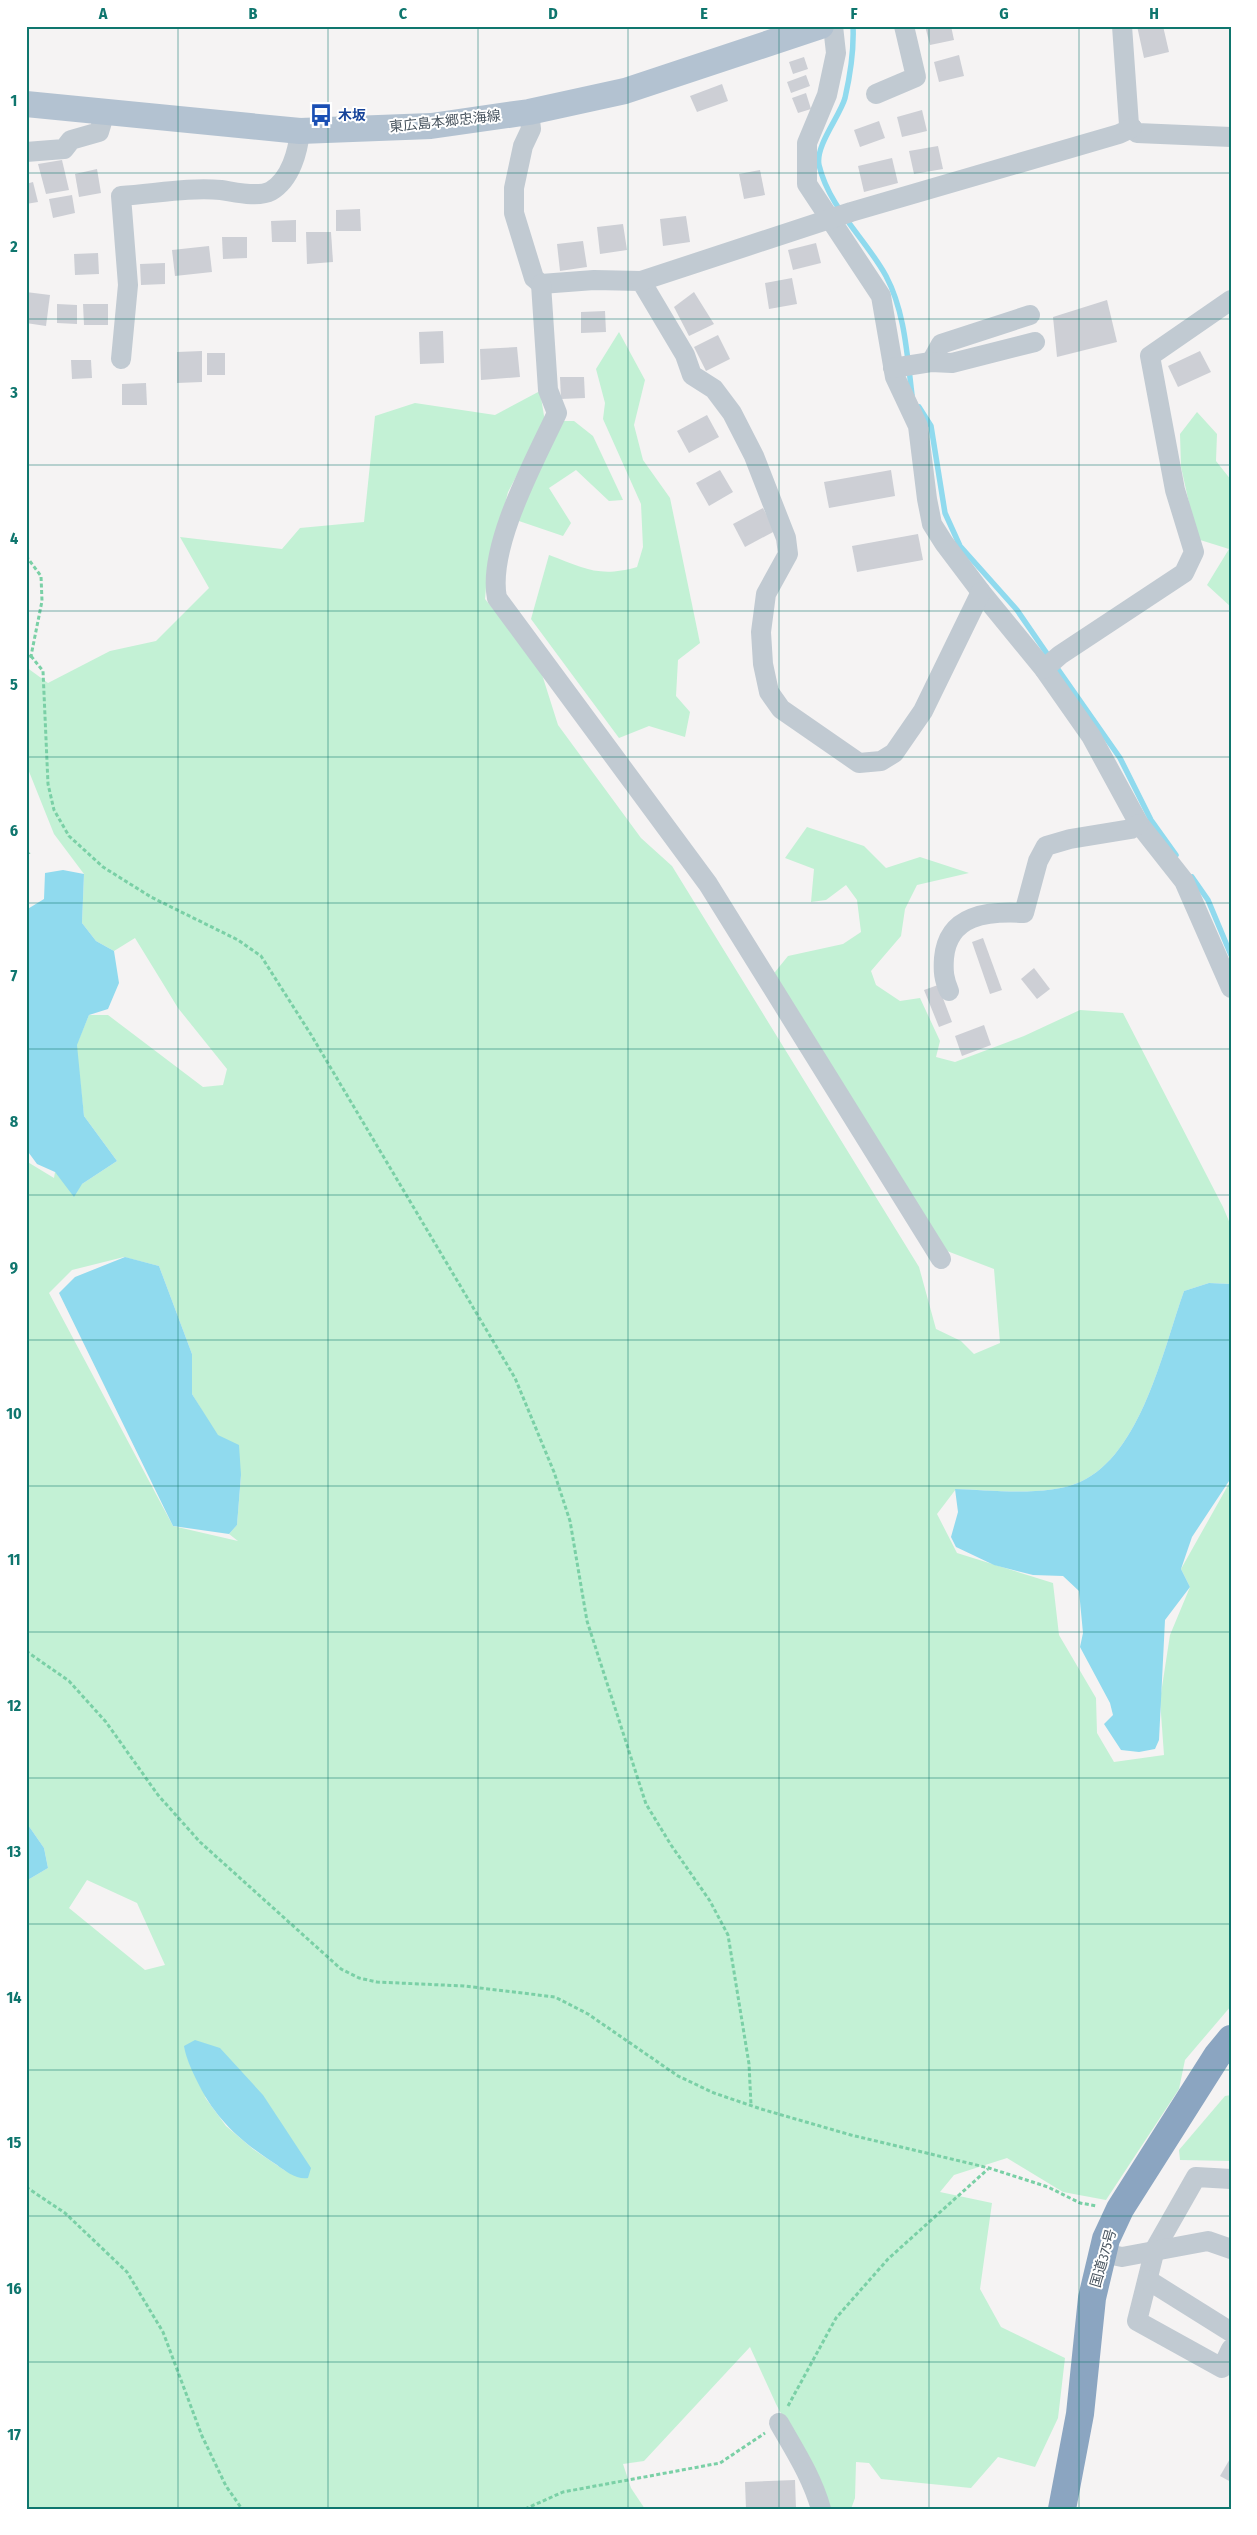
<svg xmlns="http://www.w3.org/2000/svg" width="1257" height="2535" font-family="'Fira Sans Condensed','Noto Sans JP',sans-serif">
<rect width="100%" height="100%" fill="#f5f3f3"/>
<g fill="#c3f1d5" fill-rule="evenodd">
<path d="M619 332 645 380 634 425 643 460 670 498 700 643 678 660 676 696 690 712 685 737 649 726 619 738 531 619 549 555C584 568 599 578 637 567L643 547 641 504 603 419 605 403 596 369Z"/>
<path d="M540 391 545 422 508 492 487 576 485 599 539 665 558 725 641 838 672 866 919 1267 936 1329 961 1341 974 1354 1000 1343 994 1269 947 1251 771 977 788 956 843 944 861 932 857 900 846 885 826 900 811 902 814 869 785 858 807 827 864 846 886 868 920 857 969 873 917 885 905 909 901 936 871 971 876 985 900 1001 920 998 940 1041 936 1057 955 1062 1024 1036 1080 1010 1123 1013 1223 1207 1231 1226V1284L1209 1283 1184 1291C1163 1350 1141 1455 1080 1482 1047 1497 991 1490 956 1489L937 1514 957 1553 1053 1583 1059 1635 1096 1698 1097 1733 1114 1762 1164 1755 1160 1700 1170 1635 1190 1587 1181 1569 1231 1480V2006L1185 2060 1179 2089 1106 2200 1063 2192 1007 2158 954 2175 940 2192 992 2203 980 2289 1001 2327 1065 2358 1058 2418 1035 2467 998 2457 971 2488 881 2479 869 2463 856 2462 855 2498 851 2509H831L776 2404 750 2347 644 2461 623 2464 631 2488 645 2509H26V1881L48 1868 44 1848 26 1822V1161L54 1178 55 1172 66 1185 82 1184 117 1161 84 1116 76 1046 89 1015H108L203 1087 223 1085 227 1069 178 1008 135 938 114 951 96 941 82 923 84 874 54 834 26 764V667L48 683 110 651 156 641 209 588 180 537 282 549 300 528 364 522 375 416 415 403 495 415ZM124 1257 159 1266 192 1354V1394L241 1475 237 1525 229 1534 238 1541 173 1526 49 1293 72 1270ZM87 1880 137 1903 165 1965 145 1970 69 1908ZM204 2096 287 2172 253 2149 226 2126Z"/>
<path d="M1197 412 1217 434 1216 461 1231 480V607L1207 585 1229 549 1197 539 1181 467 1180 434Z"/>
<path d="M557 421H574L593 436 623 500 609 501 576 470 549 488 571 523 563 536 516 520Z"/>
<path d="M1231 2095V2161L1180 2160 1179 2150 1225 2096Z"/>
</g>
<g fill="#90daee">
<path d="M63 870 84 874 82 923 96 941 114 951 119 983 108 1009 89 1015 77 1045 84 1116 117 1161 82 1184 74 1197 55 1172 37 1164 26 1149V910L44 899 45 873Z"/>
<path d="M125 1257 159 1266 192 1354V1394L218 1435 239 1445 241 1475 237 1525 229 1534 173 1526 59 1293 75 1277Z"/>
<path d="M1209 1283 1231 1284V1478L1192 1537 1181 1569 1190 1587 1165 1620 1159 1740 1155 1749 1139 1752 1121 1750 1104 1724 1113 1715 1110 1703 1080 1647 1083 1633 1079 1591 1063 1576 1033 1575 994 1565 956 1547 951 1537 958 1512 955 1489C991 1490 1047 1497 1080 1482 1141 1455 1163 1350 1184 1291Z"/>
<path d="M26 1822 44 1848 48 1868 26 1881Z"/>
<path d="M195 2040 220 2048 263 2095 311 2168 308 2178C297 2180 285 2171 277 2165 240 2141 215 2119 196 2079 191 2068 186 2058 184 2046Z"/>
</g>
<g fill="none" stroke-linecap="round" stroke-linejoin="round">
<g stroke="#90daee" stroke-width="5.5">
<path d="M853 26C854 49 850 76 845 98 840 116 815 146 819 165 829 208 866 239 886 276 905 312 907 355 912 395"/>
<path d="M919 407 931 426 945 513 960 546 1017 610 1050 658"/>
<path d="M1055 665 1120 758 1151 820 1176 855"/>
<path d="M1192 877 1208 900 1231 955"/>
</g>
</g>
<g fill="#cdcfd5">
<path d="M925 26H951L954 40 930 45Z"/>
<path d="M1137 26H1163L1169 52 1144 58Z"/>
<path d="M959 55 964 76 939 82 934 62Z"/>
<path d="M804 57 808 69 793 74 789 62Z"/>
<path d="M806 75 810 86 791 93 787 82Z"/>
<path d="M722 84 728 101 697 112 690 96Z"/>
<path d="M806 93 811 109 798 113 792 98Z"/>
<path d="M922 110 927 131 902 137 897 117Z"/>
<path d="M879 121 885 138 860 147 854 130Z"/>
<path d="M938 146 943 169 914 174 909 151Z"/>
<path d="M892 158 898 183 864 192 858 166Z"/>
<path d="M62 160 69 190 46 194 38 164Z"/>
<path d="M97 169 101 193 79 197 75 174Z"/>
<path d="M760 170 765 195 744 199 739 174Z"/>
<path d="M33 182 38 202 26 204V184Z"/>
<path d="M72 195 75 213 53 218 49 199Z"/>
<path d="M360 209 361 231H336V210Z"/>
<path d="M686 216 690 242 663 246 660 219Z"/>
<path d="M296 220V242H272L271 221Z"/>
<path d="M623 224 627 250 600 254 597 227Z"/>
<path d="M306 232H331L333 262 307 264Z"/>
<path d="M222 237H247V258L223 259Z"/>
<path d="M583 241 587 267 560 271 557 244Z"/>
<path d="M816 243 821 263 793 270 788 250Z"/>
<path d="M209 246 212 272 175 276 172 250Z"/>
<path d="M98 253 99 274 75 275 74 254Z"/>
<path d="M165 263V284L141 285 140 264Z"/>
<path d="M792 278 797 304 769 309 765 283Z"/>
<path d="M26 292 50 295 46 326 26 323Z"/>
<path d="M694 292 714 324 689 336 674 307Z"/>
<path d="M1107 300 1117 342 1057 357 1053 317Z"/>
<path d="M57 304 77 305V324L57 323Z"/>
<path d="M83 304H108V325H84Z"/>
<path d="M605 311 606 332 581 333V312Z"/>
<path d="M443 331 444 363 420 364 419 332Z"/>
<path d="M718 335 730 359 706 371 694 347Z"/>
<path d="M517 347 520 377 481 380 480 349Z"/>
<path d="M202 351V382L177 383V352Z"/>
<path d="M1200 351 1211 372 1178 387 1168 366Z"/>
<rect x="207" y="353" width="18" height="22"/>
<path d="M71 360H91L92 378 72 379Z"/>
<path d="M560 377H584L585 398 561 399Z"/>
<path d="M146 383 147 405H122V384Z"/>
<path d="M707 415 719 437 689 453 677 431Z"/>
<path d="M720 470 733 492 709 506 696 483Z"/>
<path d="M891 470 895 496 829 508 824 482Z"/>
<path d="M763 508 775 531 745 547 733 524Z"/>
<path d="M918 534 923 560 857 572 852 546Z"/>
<path d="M983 938 1002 990 990 994 972 942Z"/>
<path d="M1034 968 1050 989 1037 999 1021 979Z"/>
<path d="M938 985 952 1022 939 1027 924 990Z"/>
<path d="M984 1025 991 1045 962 1056 955 1036Z"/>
<path d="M1231 2457V2482L1220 2476Z"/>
<path d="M795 2480 796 2509H746L745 2482Z"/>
</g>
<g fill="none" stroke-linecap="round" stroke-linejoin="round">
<g stroke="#7ad0a6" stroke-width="3" stroke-dasharray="4 2.5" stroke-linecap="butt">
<path d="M26 556 41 576 42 601 31 656 26 658"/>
<path d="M31 656 43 671 48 784 54 810 69 836 103 867 151 897 238 940 261 956 310 1033 515 1378 554 1472 570 1521 587 1621 646 1804 671 1845 710 1901 728 1935 749 2064 751 2105"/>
<path d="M26 847 29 854"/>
<path d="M26 1651 69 1681 106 1722 158 1795 200 1842 341 1969 359 1978 377 1982 464 1986 555 1997 588 2014 678 2076 714 2093 761 2109 851 2135 989 2168 1048 2187 1080 2203 1097 2206"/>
<path d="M26 2187 65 2213 127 2272 163 2332 202 2436 226 2486 242 2509"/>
<path d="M788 2406 836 2318 888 2259 988 2169"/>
<path d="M525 2509 563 2492 720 2463 765 2433"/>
</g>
<g stroke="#c1cad2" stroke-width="20">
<path d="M833 26 836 53 827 95 807 143V184L881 296 895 377 918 426 927 499 932 524 944 543 981 592 1044 669 1091 736 1139 824 1184 881 1231 988"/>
<path d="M1122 26 1129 125 1137 133 1231 137"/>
<path d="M876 94 916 77 904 26"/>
<path d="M529 112 531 129 523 146 514 188V213L534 278 541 284 594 280 641 281 685 355 692 375 714 389 732 413 754 456 786 538 788 554 766 594 761 632 763 664 769 692 781 709 859 763 881 761 894 753 923 711 981 592"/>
<path d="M26 152 64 149 71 140 99 132 105 112"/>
<path d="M641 281 851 212 1119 134 1132 128"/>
<path d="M541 284 548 390 557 413C535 460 487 547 497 598L708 884 941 1259"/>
<path d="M121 359 128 285 121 196C154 194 188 187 221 190 235 192 258 198 271 191 291 179 298 151 300 131"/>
<path d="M931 362 941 344 1030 315"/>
<path d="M893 368 931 362 952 363 1035 342"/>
<path d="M1044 669 1060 655 1184 573 1194 552 1175 490 1150 356 1231 300"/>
<path d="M949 991C944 979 943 972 944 958 948 914 988 911 1024 913L1038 861 1046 846 1070 839 1131 829 1139 824"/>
<path d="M1231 2179 1196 2177 1155 2249 1137 2321 1222 2368 1231 2349"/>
<path d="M1102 2253 1122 2257 1208 2241 1231 2249"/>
<path d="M1148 2280 1231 2332"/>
<path d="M779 2423C795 2451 812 2477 821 2509"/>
</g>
<path stroke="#b3c2d1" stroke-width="26" d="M26 104 300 131 431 126 529 112 625 91 821 26"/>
<path stroke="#8ba5c1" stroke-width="28" d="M1062 2509 1080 2414 1092 2298 1106 2239 1120 2209 1217 2056 1231 2039"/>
</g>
<path fill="none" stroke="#0f766e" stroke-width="1" stroke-opacity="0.55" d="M178 26V2509M328 26V2509M478 26V2509M628 26V2509M779 26V2509M929 26V2509M1079 26V2509M26 173H1231M26 319H1231M26 465H1231M26 611H1231M26 757H1231M26 903H1231M26 1049H1231M26 1195H1231M26 1340H1231M26 1486H1231M26 1632H1231M26 1778H1231M26 1924H1231M26 2070H1231M26 2216H1231M26 2362H1231"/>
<defs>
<symbol id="bus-bare" viewBox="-9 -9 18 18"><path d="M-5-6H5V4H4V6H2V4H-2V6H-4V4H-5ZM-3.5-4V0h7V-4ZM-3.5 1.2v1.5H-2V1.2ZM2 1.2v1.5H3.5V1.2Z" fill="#1a4fb4" stroke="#fff" stroke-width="2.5" paint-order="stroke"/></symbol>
</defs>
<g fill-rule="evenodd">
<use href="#bus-bare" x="305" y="99" width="32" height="32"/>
</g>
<g text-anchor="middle" stroke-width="4" stroke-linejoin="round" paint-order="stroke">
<g font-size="14" font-weight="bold" fill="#164399" stroke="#fff" text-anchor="start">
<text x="338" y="120">木坂</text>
</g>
<g font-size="14" fill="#4a5661" stroke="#fff">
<text transform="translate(445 121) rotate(-6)" y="5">東広島本郷忠海線</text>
<text transform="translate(1103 2258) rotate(-74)" y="5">国道375号</text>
</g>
</g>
<rect width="1257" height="2535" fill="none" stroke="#ffffff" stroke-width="55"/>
<rect x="28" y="28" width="1202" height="2480" fill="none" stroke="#0f766e" stroke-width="2"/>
<g font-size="16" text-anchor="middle" font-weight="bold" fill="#0f766e">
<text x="103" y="19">A</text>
<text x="253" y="19">B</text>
<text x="403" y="19">C</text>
<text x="553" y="19">D</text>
<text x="704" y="19">E</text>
<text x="854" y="19">F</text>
<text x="1004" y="19">G</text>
<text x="1154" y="19">H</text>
<text x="14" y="106">1</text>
<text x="14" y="252">2</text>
<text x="14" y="398">3</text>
<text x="14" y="544">4</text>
<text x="14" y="690">5</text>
<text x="14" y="836">6</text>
<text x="14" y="981">7</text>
<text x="14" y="1127">8</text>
<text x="14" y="1273">9</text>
<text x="14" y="1419">10</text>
<text x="14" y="1565">11</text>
<text x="14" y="1711">12</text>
<text x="14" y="1857">13</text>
<text x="14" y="2003">14</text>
<text x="14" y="2148">15</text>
<text x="14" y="2294">16</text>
<text x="14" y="2440">17</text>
</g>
</svg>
